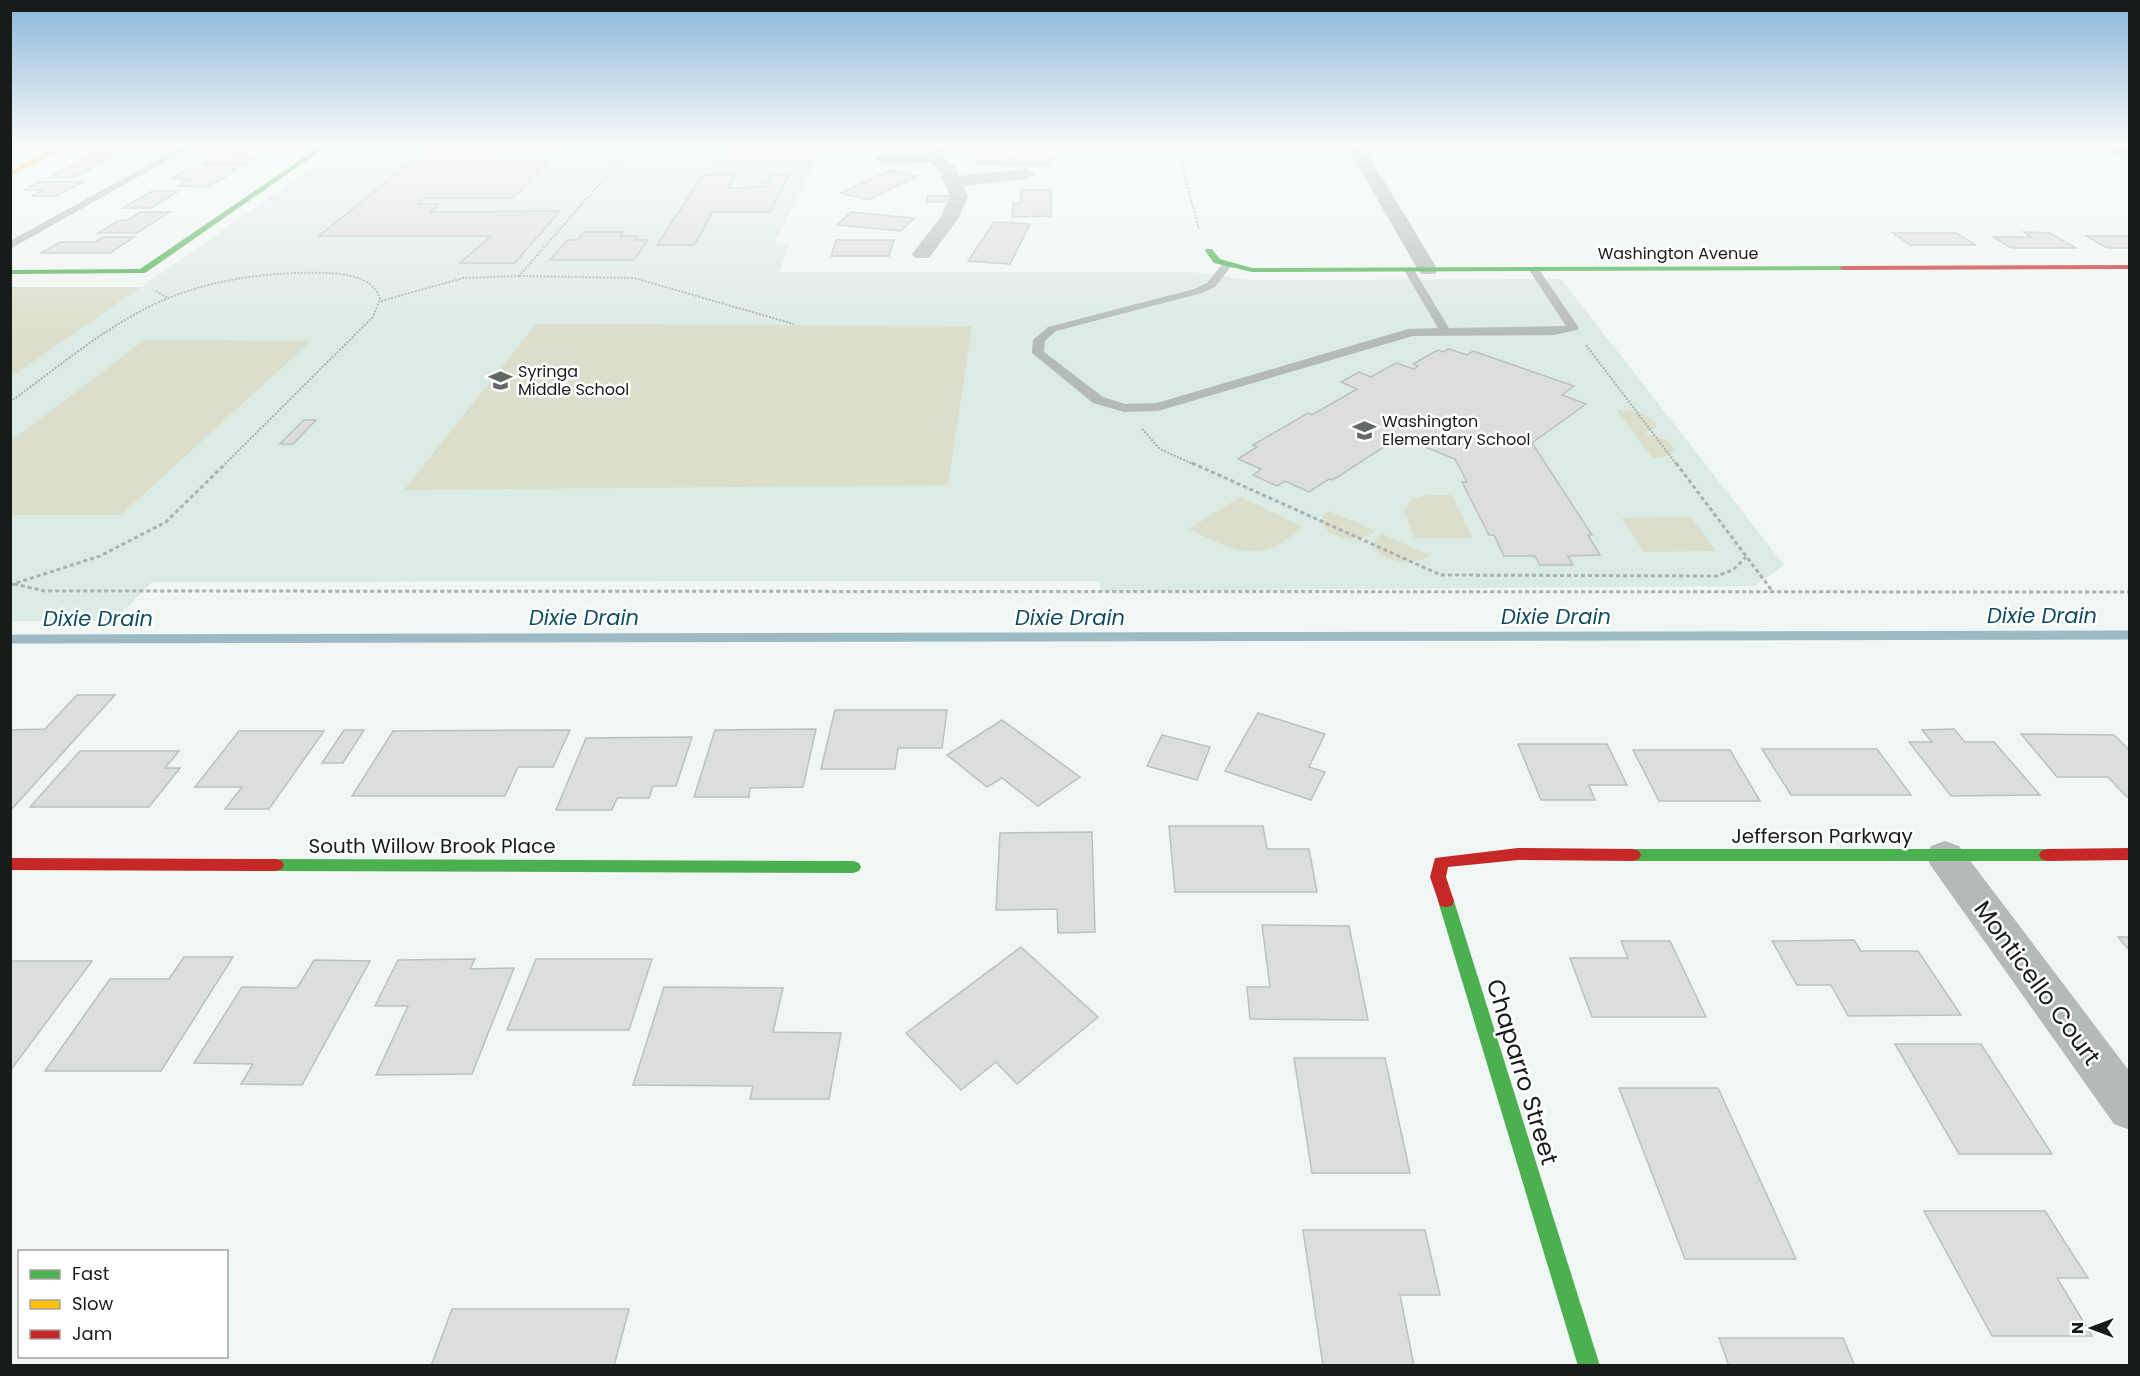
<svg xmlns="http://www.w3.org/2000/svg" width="2140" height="1376" font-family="Poppins,sans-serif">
<rect width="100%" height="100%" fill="#f0f6f3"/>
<path fill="#dceae4" d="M348 143H825L775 243 790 244 779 272H1192L1249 280 1561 279 1784 565 1755 586 1101 591 1100 581 152 582 114 621H11L10 287H141Z"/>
<g fill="#dbdeca">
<path d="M733 143H824L812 167H717Z"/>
<path d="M11 287H141L11 377Z"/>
<path d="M536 324 972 326 948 485 404 490Z"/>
<path d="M144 340 311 341 121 515H11V441Z"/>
<path d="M1617 410C1631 410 1646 412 1656 423L1655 428 1645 433 1666 440 1674 448 1673 453 1663 457 1652 458Z"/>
<path d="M1427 495H1452L1472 538H1414L1404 510 1411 500Z"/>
<path d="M1240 497 1303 527C1293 534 1283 544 1271 548 1242 559 1215 541 1189 529Z"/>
<path d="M1329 511 1375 531C1360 543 1330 541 1322 522L1323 516Z"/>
<path d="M1691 517 1716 551 1643 552 1622 518Z"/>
<path d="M1381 534 1430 555C1410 572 1355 554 1381 534Z"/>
</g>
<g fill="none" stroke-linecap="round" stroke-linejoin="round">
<path stroke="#9bbac4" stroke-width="9" d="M10 639 2130 635"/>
</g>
<g fill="#dbdedb" stroke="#bdc1be" stroke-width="1.5">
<path d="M113 143H140L118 155H90Z"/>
<path d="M245 143H277L269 148H237Z"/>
<path d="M435 143H570L558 155H492L485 161H549L513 198H425L418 204H439L430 212 560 211 515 263H460L491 236H319Z"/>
<path d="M875 143H905L902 150H872Z"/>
<path d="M1599 143H1621L1633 153H1610Z"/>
<path d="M10 144H29L10 153Z"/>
<path d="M225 152H246L237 157H255L244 165H203Z"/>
<path d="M983 153 1018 157 1020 154 1055 156 1050 165 975 164Z"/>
<path d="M86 158H110L75 177H50Z"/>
<path d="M188 169H237L209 187 178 186 190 179H171Z"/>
<path d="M890 170 918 176 869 200 841 193Z"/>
<path d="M736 174 728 188 765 187 772 175H789L770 212H713L694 245H657L703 175Z"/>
<path d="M40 182H83L56 196H31L43 190H24Z"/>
<path d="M1021 190H1051V216L1012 217 1013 203H1021Z"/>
<path d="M152 191H179L151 208H123Z"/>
<path d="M928 196H950L949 202H927Z"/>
<path d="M141 212H170L137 233H98L118 221 128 220Z"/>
<path d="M851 212 914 218 901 231 837 225Z"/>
<path d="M994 222 1030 224 1010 264 968 261Z"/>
<path d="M584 232H623L620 236H638L635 240H648L634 260H550L567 240H577Z"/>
<path d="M2024 232 2050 233 2076 248H2011L1993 237H2031Z"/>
<path d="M1893 233H1957L1975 245H1910Z"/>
<path d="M2086 236H2130V248H2107Z"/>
<path d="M103 237H134L110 253H41L60 242H95Z"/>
<path d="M836 240H894L889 256H831Z"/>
<path d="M1449 349 1467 355 1473 351 1574 386 1562 395 1586 404 1532 443 1592 535H1588L1600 555 1568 556 1573 565H1540L1535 556H1504L1494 535H1489L1462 482H1467L1455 459 1396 435 1383 444 1387 445 1333 480 1329 479 1309 492 1285 481 1277 486 1253 475 1261 469 1238 459 1257 447 1253 445 1308 413 1312 415 1357 389 1341 382 1359 372 1371 377 1396 363 1414 369 1418 366 1413 364 1438 350 1443 352Z"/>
<path d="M304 420H316L293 444H280Z"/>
<path d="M77 695H115L10 811V730L45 729Z"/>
<path d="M835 710H947L942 748H898L895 769H821Z"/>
<path d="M1258 713 1325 734 1309 767 1325 772 1311 800 1225 771Z"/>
<path d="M1002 720 1080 777 1038 806 1002 778 987 787 947 755Z"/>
<path d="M816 729 803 787 750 788 749 797H694L715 730Z"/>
<path d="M1954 729 1965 742H1994L2040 795 1951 796 1909 742H1932L1922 730Z"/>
<path d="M344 730H364L343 763H322Z"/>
<path d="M570 730 553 767H518L505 796H352L393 731Z"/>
<path d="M239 731H324L269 809H225L242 787H195Z"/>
<path d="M2021 734 2114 735 2130 751V797H2127L2108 777H2057Z"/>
<path d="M1162 735 1210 747 1197 780 1147 766Z"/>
<path d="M692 737 676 786H653L649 798H617L612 810H556L586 738Z"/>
<path d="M1518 744H1607L1627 785H1589L1595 800H1541Z"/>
<path d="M1762 749H1877L1911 795H1791Z"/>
<path d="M1633 750H1730L1760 801H1659Z"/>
<path d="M80 751H179L165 768H180L149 807H30Z"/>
<path d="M1169 826H1263L1267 849H1309L1317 892H1175Z"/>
<path d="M1092 832 1095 932 1058 933 1057 909 996 910 1000 833Z"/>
<path d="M1262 925 1349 926 1368 1020 1250 1019 1247 987H1270Z"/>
<path d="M2118 937H2130V951Z"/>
<path d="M1854 940 1861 951H1918L1961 1015 1848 1016 1831 985H1797L1772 941Z"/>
<path d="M1621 941H1670L1706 1017H1592L1570 958H1628Z"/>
<path d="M1021 947 1098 1017 1017 1084 996 1062 961 1090 906 1033Z"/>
<path d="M184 957H233L161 1071H45L110 979H169Z"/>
<path d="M475 959 470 969 514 968 472 1074 376 1075 408 1006H375L398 960Z"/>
<path d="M536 959H652L629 1030H507Z"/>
<path d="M314 960 370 961 302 1085 241 1084 253 1064 194 1063 242 987 297 988Z"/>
<path d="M10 961H92L10 1071Z"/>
<path d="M664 987 783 988 773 1032 841 1033 829 1099H750L753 1086 633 1085Z"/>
<path d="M1895 1044H1981L2052 1154H1959Z"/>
<path d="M1294 1058H1385L1410 1173H1312Z"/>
<path d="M1619 1088H1718L1796 1259H1685Z"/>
<path d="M1924 1211H2045L2088 1278H2057L2092 1336H1992Z"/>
<path d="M1303 1230H1425L1440 1295H1400L1414 1366H1323Z"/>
<path d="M452 1309H629L614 1366H431Z"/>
<path d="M1719 1338H1843L1855 1366H1729Z"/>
</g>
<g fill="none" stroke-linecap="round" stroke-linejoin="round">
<g stroke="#abb1b0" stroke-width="2" stroke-dasharray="2 1.5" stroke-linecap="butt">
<path d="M1176 143 1199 229"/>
<path d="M519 276 634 278 794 324"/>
<path d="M156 291 168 298"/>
<path d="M381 301 463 278 519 276 631 148"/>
<path d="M1586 345 1677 465"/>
<path d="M10 402C53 371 94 336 141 311 196 281 264 271 327 273 346 274 374 277 380 299L373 317 224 465"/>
<path d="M1142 429 1160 449 1195 465"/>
</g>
<g stroke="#abb1b0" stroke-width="3" stroke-dasharray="4 3" stroke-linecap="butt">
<path d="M1192 463 1441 575 1717 576 1733 570 1746 557"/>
<path d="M1676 463 1773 592"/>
<path d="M14 584 45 591 2130 592"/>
<path d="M10 585 100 556 166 522 226 463"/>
</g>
<g fill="#b4baba" fill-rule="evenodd">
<path d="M188 143H198L10 249V241Z"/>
<path d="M1227 262 1232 265 1215 287 1202 293 1056 331 1045 341 1044 352 1103 397 1125 404 1157 403 1408 329 1438 328 1404 270 1409 267 1414 270 1449 328 1566 326 1529 270 1534 267 1538 268 1579 328 1577 330 1554 335 1413 336 1158 411 1124 412 1093 403 1032 353 1033 340 1048 327 1194 289 1207 283 1223 263Z"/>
</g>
<g fill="#b4baba" fill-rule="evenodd">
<path d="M932 143H948L943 156 954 166 959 176 1027 169 1035 174 1027 179 963 186 968 196 958 219 929 258H915L912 254 940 218 950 196 940 172 931 162 883 164 875 159 883 154 929 152Z"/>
<path d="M1345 143H1361L1438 270 1435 274H1421L1418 270Z"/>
<path d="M2091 143H2112L2130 151V162L2093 146Z"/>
<path d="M1945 841 1959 846 2130 1072V1130L2114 1124 1931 866 1926 856 1931 846Z"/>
</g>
<g fill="#4caf50" fill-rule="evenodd">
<path d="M325 143H332L145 273 10 274V270L140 269Z"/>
<path d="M1206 249H1212L1220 259 1252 268 1843 266 1847 268 1843 270 1252 272 1214 263 1205 251Z"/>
<path d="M1633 849H2047L2053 851 2055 855 2053 859 2047 861H1633L1627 859 1625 855 1627 851Z"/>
<path d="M276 859 853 861 859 863 861 867 859 871 853 873 276 871 270 869 268 865 270 861Z"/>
<path d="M1446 895 1452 896 1454 901 1600 1366H1578L1438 901 1440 896Z"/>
</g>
<path fill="#ffc107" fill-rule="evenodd" d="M67 143H75L10 176V171Z"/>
<g fill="#c62828" fill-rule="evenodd">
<path d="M2130 265V269L1843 270 1839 268 1843 266Z"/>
<path d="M1518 848 1633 849 1639 851 1641 855 1639 859 1633 861 1518 860 1448 867 1446 877 1454 901 1452 906 1446 907 1440 906 1430 877 1435 858Z"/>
<path d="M2130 848V860L2047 861 2041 859 2039 855 2041 851 2047 849Z"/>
<path d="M10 858 276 859 282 861 284 865 282 869 276 871 10 870Z"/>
</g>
</g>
<linearGradient id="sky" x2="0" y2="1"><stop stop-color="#89b6da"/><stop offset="0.43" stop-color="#f8fbfa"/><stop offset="1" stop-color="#f8fbfa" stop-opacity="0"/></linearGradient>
<rect width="2140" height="336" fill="url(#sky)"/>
<defs>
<symbol id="school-bare" viewBox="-9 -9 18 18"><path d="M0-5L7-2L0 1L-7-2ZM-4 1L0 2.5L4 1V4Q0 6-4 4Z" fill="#636865" stroke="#fff" stroke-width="2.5" paint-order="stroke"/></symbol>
</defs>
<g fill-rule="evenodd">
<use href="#school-bare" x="484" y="364" width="33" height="33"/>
<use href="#school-bare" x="1348" y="414" width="33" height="33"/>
</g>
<g text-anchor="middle" stroke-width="5" stroke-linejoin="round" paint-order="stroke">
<g font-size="16" fill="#171c19" stroke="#fff">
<text x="1678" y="259">Washington Avenue</text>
</g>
<g font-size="16" fill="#171c19" stroke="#fff" text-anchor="start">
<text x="518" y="377">Syringa<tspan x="518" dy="18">Middle School</tspan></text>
<text x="1382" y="427">Washington<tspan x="1382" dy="18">Elementary School</tspan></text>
</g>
<g font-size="20" fill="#171c19" stroke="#fff">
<text x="1822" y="843">Jefferson Parkway</text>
<text x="432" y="853">South Willow Brook Place</text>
</g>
<g font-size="21" font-style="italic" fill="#0f4c5d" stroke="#fff">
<text x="2042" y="623">Dixie Drain</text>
<text x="1556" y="624">Dixie Drain</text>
<text x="584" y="625">Dixie Drain</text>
<text x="1070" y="625">Dixie Drain</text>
<text x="98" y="626">Dixie Drain</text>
</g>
<g font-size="24" fill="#171c19" stroke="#fff">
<text transform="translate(2037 983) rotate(54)" y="8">Monticello Court</text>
<text transform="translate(1522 1072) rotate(73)" y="8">Chaparro Street</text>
</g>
</g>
<rect width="2140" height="1376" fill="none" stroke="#171c19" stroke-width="24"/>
<rect x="18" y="1250" width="210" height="108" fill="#ffffff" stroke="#a2a4a3" stroke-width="1.5"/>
<rect x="30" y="1270" width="30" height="9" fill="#4caf50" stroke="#a2a4a3" stroke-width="1.5"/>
<text x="72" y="1280" font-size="18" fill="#171c19">Fast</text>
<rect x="30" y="1300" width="30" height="9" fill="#ffc107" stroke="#a2a4a3" stroke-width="1.5"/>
<text x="72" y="1310" font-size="18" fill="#171c19">Slow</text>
<rect x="30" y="1330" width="30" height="9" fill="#c62828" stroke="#a2a4a3" stroke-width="1.5"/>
<text x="72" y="1340" font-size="18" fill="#171c19">Jam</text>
<g transform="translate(2092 1328) rotate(270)" stroke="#ffffff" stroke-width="4.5" paint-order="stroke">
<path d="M0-4.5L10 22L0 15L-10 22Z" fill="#171c19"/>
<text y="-9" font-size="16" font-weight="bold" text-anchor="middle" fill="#171c19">N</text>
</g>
</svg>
